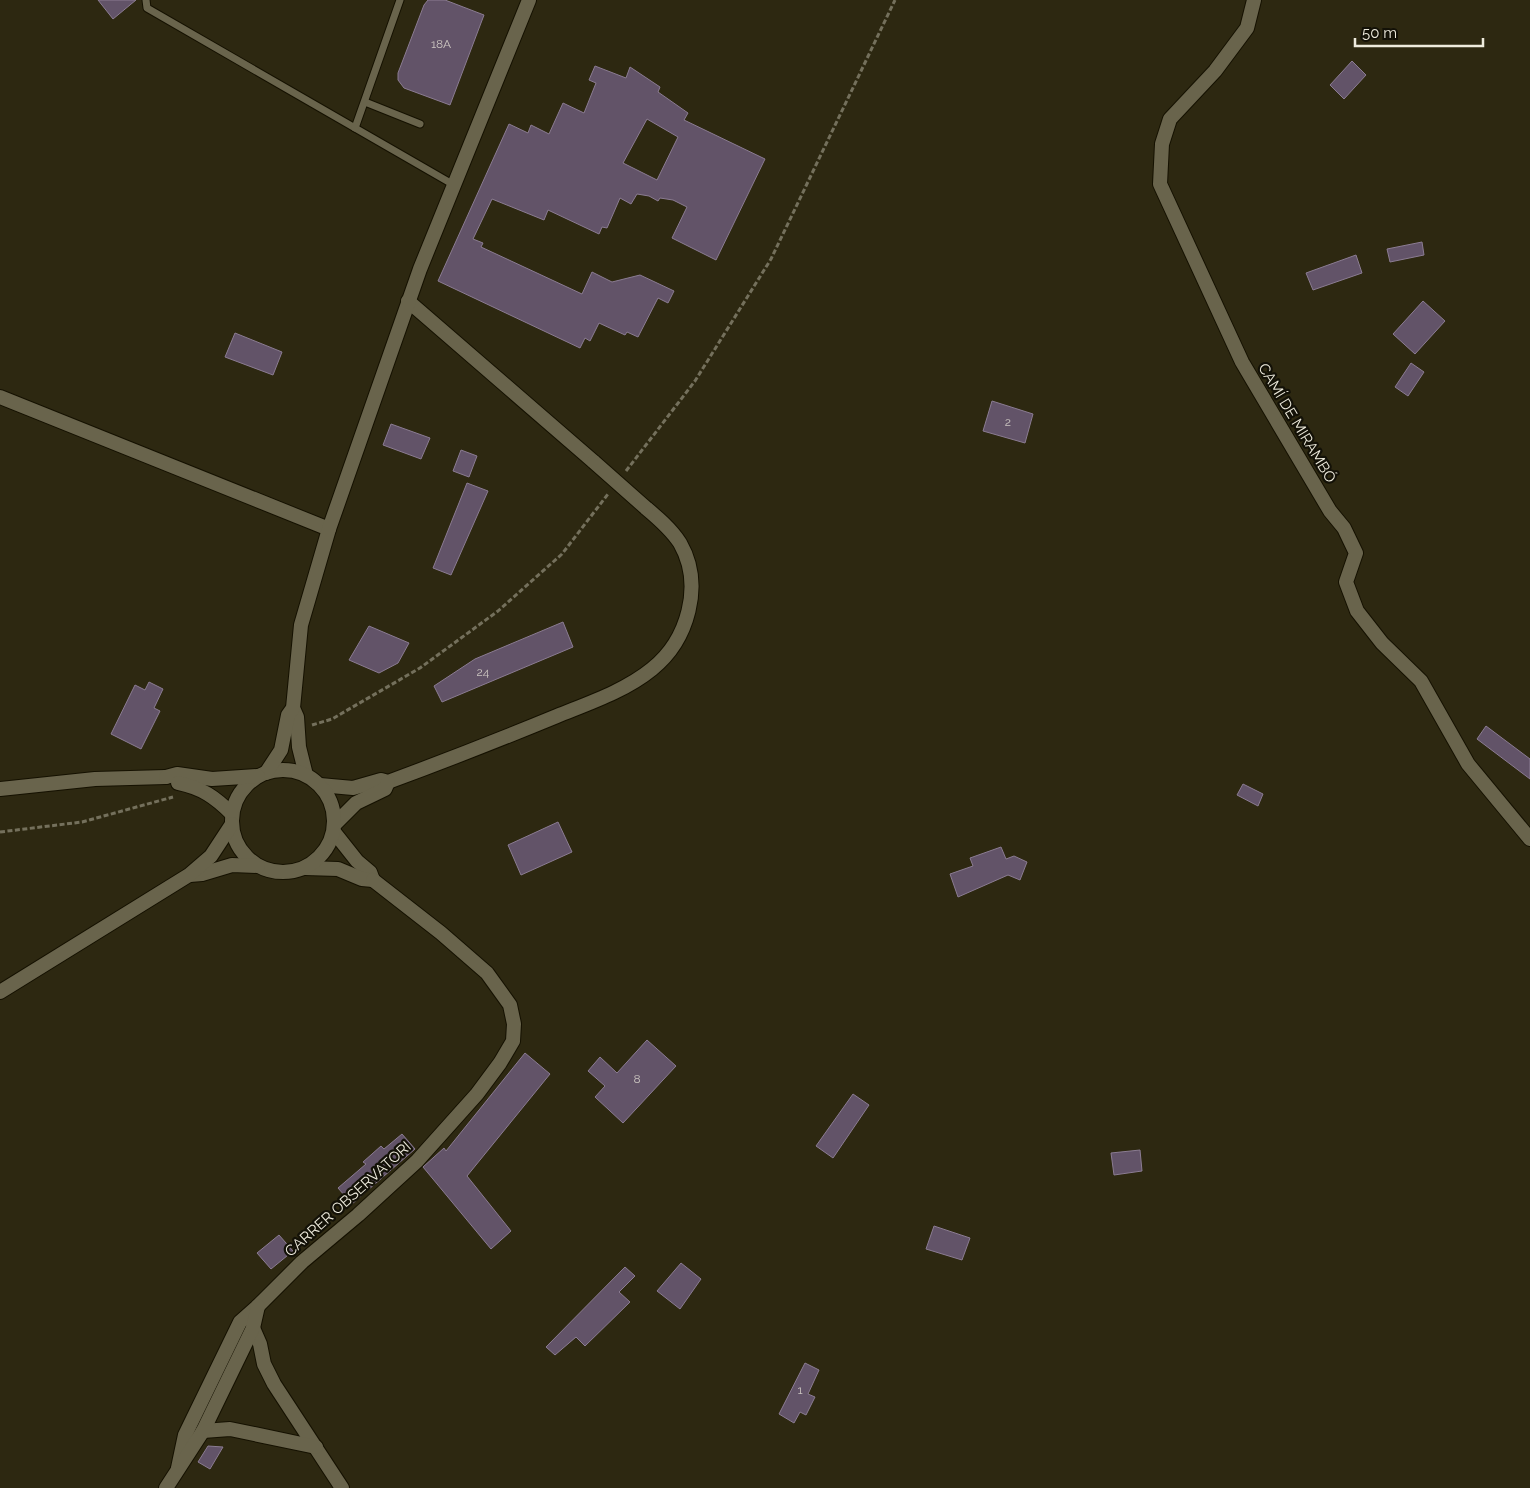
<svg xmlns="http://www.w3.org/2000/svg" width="1530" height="1488" font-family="Raleway,sans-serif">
<rect width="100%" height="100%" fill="#2d2811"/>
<g fill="#625368" stroke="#8b7c92" fill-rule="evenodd">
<path d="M98 0H136L113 19Z"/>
<path d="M428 0H445L484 15 450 105 404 88 398 80V73L424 5Z"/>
<path d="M1352 61 1366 75 1344 99 1330 85Z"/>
<path d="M595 66 626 78 630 67 660 87 658 92 688 113 684 120 765 159 716 260 672 238 687 207 673 200 660 198 658 201 649 196 637 194 631 204 620 198 607 228 602 227 599 234 548 210 544 220 492 199 473 239 483 243 481 247 582 294 592 272 612 282 640 275 674 291 668 303 658 298 638 337 627 332 625 335 599 323 590 341 585 338 580 348 438 281 509 124 528 133 531 125 549 134 563 103 584 113 596 83 589 80ZM647 119 678 137 657 180 623 163Z"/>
<path d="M1422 242 1424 255 1390 262 1387 249Z"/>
<path d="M1356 255 1362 273 1313 290 1306 273Z"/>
<path d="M1423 301 1445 321 1415 354 1393 334Z"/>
<path d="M235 333 282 352 273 375 225 357Z"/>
<path d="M1411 363 1424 372 1408 396 1395 387Z"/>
<path d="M992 401 1033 414 1025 443 983 431Z"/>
<path d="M391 424 430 438 421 459 383 445Z"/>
<path d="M461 450 477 456 469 477 453 471Z"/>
<path d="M467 483 488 491 451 575 433 568Z"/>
<path d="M563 622 573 647 442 702 434 686 475 659Z"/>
<path d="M369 626 409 643 398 663 379 673 349 660Z"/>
<path d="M149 682 163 689 154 708 160 711 141 749 111 734 135 685 145 690Z"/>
<path d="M1486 726 1530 759V779L1477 739Z"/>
<path d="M1243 784 1263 794 1258 806 1237 795Z"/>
<path d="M558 822 572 852 521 875 508 845Z"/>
<path d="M1001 847 1006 859 1014 856 1027 862 1020 880 1008 875 958 897 950 874 973 866 970 858Z"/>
<path d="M647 1040 676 1066 623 1123 595 1097 605 1086 588 1071 600 1057 617 1073Z"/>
<path d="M525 1053 550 1074 467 1176 511 1231 491 1249 423 1167 444 1148 446 1151Z"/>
<path d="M853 1094 869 1105 833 1158 816 1146Z"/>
<path d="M402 1134 415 1149 352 1204 338 1188 366 1164 363 1162 381 1146 384 1149Z"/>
<path d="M1140 1150 1142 1171 1114 1175 1111 1153Z"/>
<path d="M934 1226 970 1238 962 1260 926 1249Z"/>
<path d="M279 1235 293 1251 271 1269 257 1253Z"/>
<path d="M681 1263 701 1279 680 1309 657 1291Z"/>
<path d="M625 1267 635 1276 619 1292 630 1302 585 1346 576 1337 555 1355 546 1347Z"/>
<path d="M805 1363 819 1370 808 1394 815 1397 806 1415 800 1412 794 1423 779 1414Z"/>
<path d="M208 1446 223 1447 210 1469 198 1462Z"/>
</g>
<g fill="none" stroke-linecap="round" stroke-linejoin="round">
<defs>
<g id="service">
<path d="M146 0 147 8 454 185"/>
<path d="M365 102 420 124"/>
<path d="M355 128 400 0"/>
</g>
<g id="minor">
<path d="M1254 0 1247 28 1215 71 1170 119 1162 144 1160 184 1242 362 1330 511 1344 528 1356 553 1346 582 1357 611 1382 643 1421 681 1468 764 1530 839"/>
<path d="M408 301 594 462"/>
<path d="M0 397 329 529"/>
<path d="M320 785 353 788 381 780 388 782C445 761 501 739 557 716 589 703 625 691 652 669 688 640 704 585 680 543 671 529 658 518 646 508"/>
<path d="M0 789 95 779 166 777"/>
<path d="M335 824 356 803 385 789 388 782"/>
<path d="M334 832 357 861 370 872 373 880"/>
<path d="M305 868 338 869 362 879 373 880"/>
<path d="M253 1328 260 1344 264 1364 274 1384 342 1488"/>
<path d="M203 1431 230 1429 316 1447"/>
<path d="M178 1468 185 1435 240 1322 258 1306 302 1262 358 1215 417 1161 477 1094 500 1063 513 1041 514 1024 510 1005 487 973 441 933 373 880"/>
<path d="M166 1488 203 1431 253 1328 258 1306"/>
</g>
<g id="tertiary">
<path d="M293 708 297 717 299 747 306 775"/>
<circle cx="283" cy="821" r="51"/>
<path d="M266 773 281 750 288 715 293 708 301 625 329 529 420 269 529 0"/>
<path d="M166 777 177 774 212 779 258 776"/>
<path d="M178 783C202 788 215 797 232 814"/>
<path d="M190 875 202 874 232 865 258 866"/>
<path d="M0 992 189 875 211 856 232 824"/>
</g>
</defs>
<use href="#service" stroke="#151100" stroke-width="9"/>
<use href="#minor" stroke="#151100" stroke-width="16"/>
<use href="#tertiary" stroke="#151100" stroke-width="16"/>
<g stroke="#74705c" stroke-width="3" stroke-dasharray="5 2.5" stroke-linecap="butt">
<path d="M626 471 695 381 771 259 895 0"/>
<path d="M312 725 332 719 420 668 498 611 562 554 608 494"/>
<path d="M0 832 82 822 173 797"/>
</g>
<use href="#service" stroke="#69644c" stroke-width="7"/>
<use href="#minor" stroke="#69644c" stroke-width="14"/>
<use href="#tertiary" stroke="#69644c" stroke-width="14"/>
<defs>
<path id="minor-bridge" d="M594 462 646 508"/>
</defs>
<use href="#minor-bridge" stroke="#151100" stroke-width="16" stroke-linecap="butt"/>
<use href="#minor-bridge" stroke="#69644c" stroke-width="14"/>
</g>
<g text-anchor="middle" stroke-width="4.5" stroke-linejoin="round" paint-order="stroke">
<g font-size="12" fill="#cbc5c0">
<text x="441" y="48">18A</text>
<text x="1008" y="426">2</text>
<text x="483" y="676">24</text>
<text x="637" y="1083">8</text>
<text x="800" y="1394">1</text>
</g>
<g font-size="15" fill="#eeebdd" stroke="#131107">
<text transform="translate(1297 423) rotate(59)" y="5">CAMÍ DE MIRAMBÓ</text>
<text transform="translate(348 1199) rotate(-42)" y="5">CARRER OBSERVATORI</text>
</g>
</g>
<path d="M1355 38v8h128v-8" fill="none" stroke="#eeebdd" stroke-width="2.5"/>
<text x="1362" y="38" font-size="15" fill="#eeebdd" stroke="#131107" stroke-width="4" paint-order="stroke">50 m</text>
</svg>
